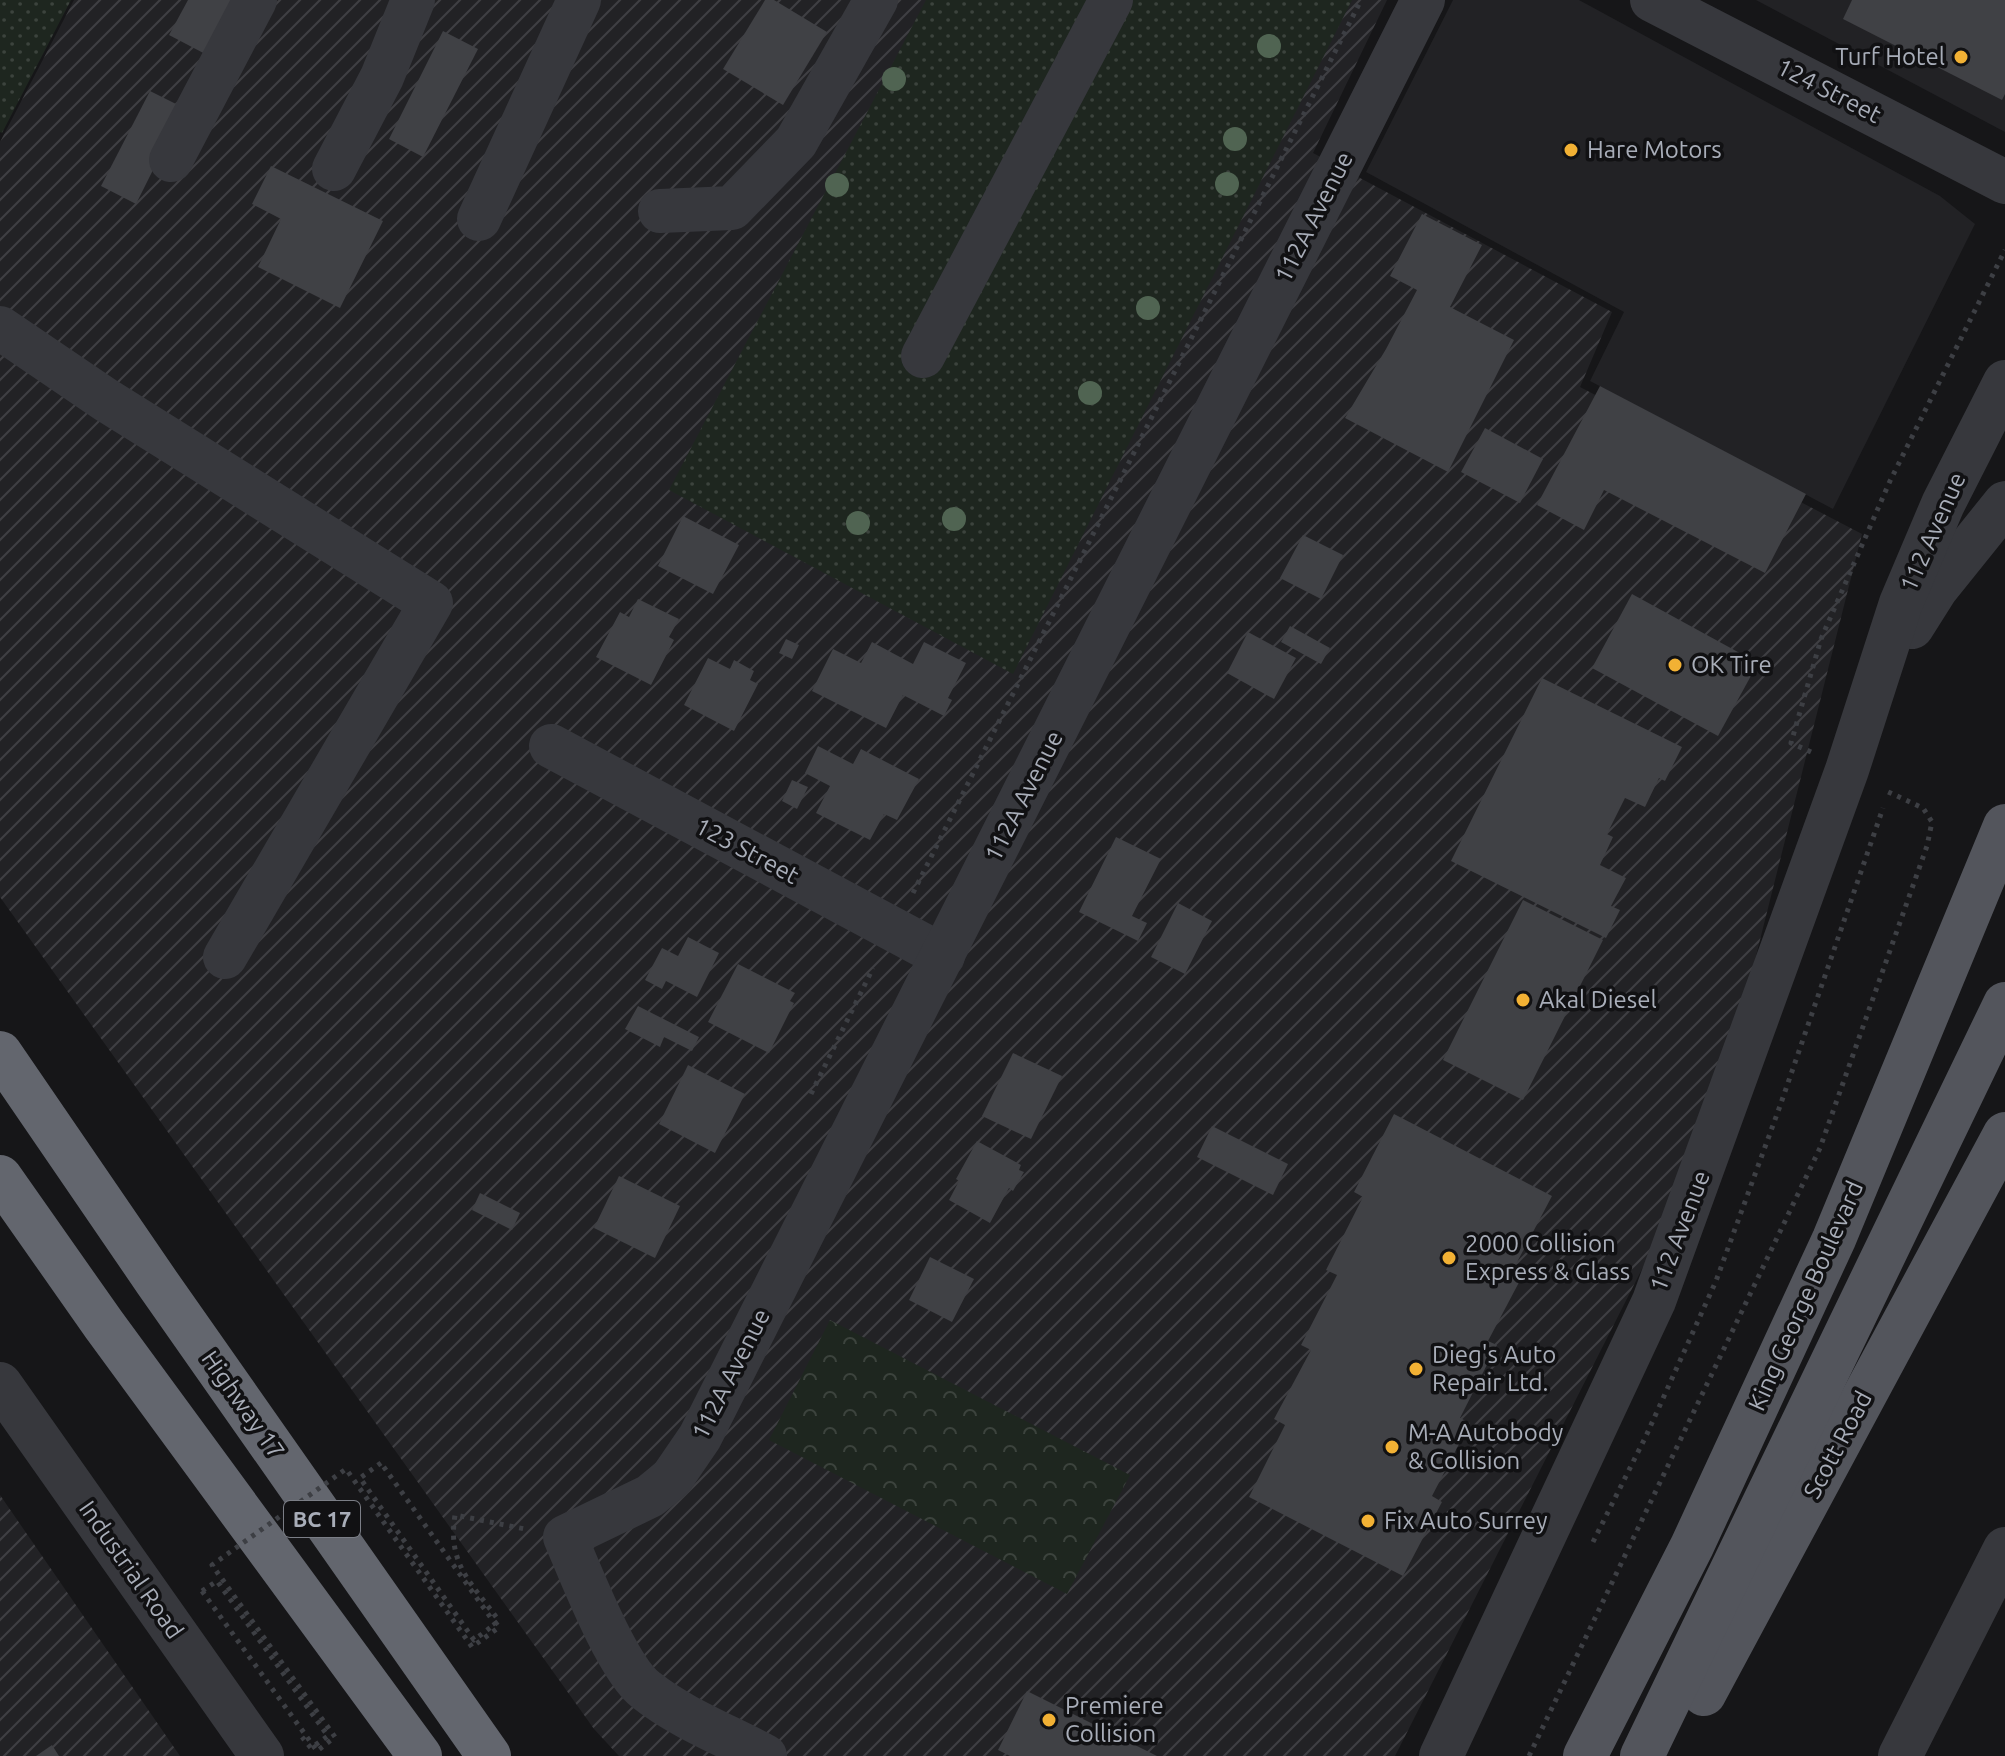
<svg xmlns="http://www.w3.org/2000/svg" width="2005" height="1756" font-family="Ubuntu,sans-serif">
<defs>
<pattern id="industrial-furrows" width="10" height="10" patternUnits="userSpaceOnUse" patternTransform="scale(2)"><rect width="10" height="10" fill="#222225"/><path d="M-1 1l2-2M0 10L10 0M9 11l2-2" fill="none" stroke="#3f3f43"/></pattern>
<pattern id="grass-dots" width="8" height="8" patternUnits="userSpaceOnUse" patternTransform="scale(2)"><rect width="8" height="8" fill="#1e261f"/><path d="M2 2h.1M6 6h.1" fill="none" stroke="#3c433d" stroke-width="1.8" stroke-linecap="round"/></pattern>
<pattern id="forest-crowns" width="20" height="18" patternUnits="userSpaceOnUse" patternTransform="scale(2)"><rect width="20" height="18" fill="#1e261f"/><path d="M2 6a3 3 0 1 1 6 0M12 15a3 3 0 1 1 6 0" fill="none" stroke="#3c433d"/></pattern>
</defs>
<rect width="100%" height="100%" fill="#161618"/>
<g fill="#222225">
<path d="M1453 0H1579L1940 196 1975 224 1833 509 1590 381 1624 312 1366 172Z"/>
<path d="M1756 0H2005V132Z"/>
</g>
<g fill="url(#industrial-furrows)">
<path d="M74 0H1387L1313 153 1612 312 1580 387 1862 534 1712 1131 1395 1756H619L594 1729 0 897V142Z"/>
<path d="M0 1495 180 1756H0Z"/>
</g>
<g fill="url(#grass-dots)">
<path d="M0 0H71L2 133 0 132Z"/>
<path d="M926 0H1352L1013 674 669 490Z"/>
</g>
<path fill="url(#forest-crowns)" d="M830 1320 1130 1475 1067 1594 769 1440Z"/>
<g fill="#404145">
<path d="M188 0H238L209 56 169 35Z"/>
<path d="M765 0H774L827 32 783 105 723 69Z"/>
<path d="M1852 0H2005V94L2002 100 1843 19Z"/>
<path d="M443 31 478 49 423 157 389 139Z"/>
<path d="M150 91 184 108 136 204 101 186Z"/>
<path d="M271 166 383 221 340 308 258 267 281 219 252 204Z"/>
<path d="M1422 214 1482 245 1450 307 1514 340 1448 472 1345 418 1386 349 1417 290 1390 276Z"/>
<path d="M1600 386 1806 494 1765 573 1604 490 1584 530 1537 505Z"/>
<path d="M1485 428 1543 459 1520 503 1461 472Z"/>
<path d="M683 516 739 545 713 594 658 566Z"/>
<path d="M1303 535 1343 555 1321 599 1280 578Z"/>
<path d="M1632 594 1758 663 1718 736 1592 668Z"/>
<path d="M638 599 679 619 669 637 674 640 651 685 596 657 620 612 629 617Z"/>
<path d="M1290 626 1330 648 1321 664 1281 642Z"/>
<path d="M1248 632 1296 658 1274 699 1227 673Z"/>
<path d="M786 639 799 645 792 659 779 653Z"/>
<path d="M872 642 913 664 924 642 966 663 948 698 952 700 944 716 903 695 886 728 812 691 833 649 861 663Z"/>
<path d="M708 658 730 669 734 660 754 671 750 680 758 684 734 731 684 705Z"/>
<path d="M1542 678 1682 747 1665 781 1659 778 1645 807 1625 798 1607 834 1613 837 1600 865 1626 878 1611 906 1620 910 1606 938 1451 861Z"/>
<path d="M818 746 853 764 861 749 919 779 897 820 884 814 870 840 816 813 830 786 805 773Z"/>
<path d="M792 780 808 787 797 809 782 801Z"/>
<path d="M1116 837 1161 859 1132 916 1147 923 1138 941 1079 912Z"/>
<path d="M1523 900 1603 940 1523 1100 1443 1060Z"/>
<path d="M1178 903 1212 921 1185 974 1151 957Z"/>
<path d="M688 937 719 953 697 997 666 981 662 989 645 980 662 948 678 956Z"/>
<path d="M738 964 795 993 790 1001 794 1003 769 1053 708 1022Z"/>
<path d="M638 1006 699 1037 692 1051 664 1037 660 1047 625 1029Z"/>
<path d="M1013 1053 1062 1076 1031 1139 982 1116Z"/>
<path d="M688 1065 745 1094 715 1153 659 1124Z"/>
<path d="M1394 1114 1552 1196 1515 1266 1525 1271 1488 1341 1497 1345 1460 1418 1470 1423 1432 1496 1442 1502 1403 1576 1249 1497 1285 1425 1274 1419 1311 1350 1301 1345 1337 1275 1326 1270 1363 1197 1354 1192Z"/>
<path d="M1212 1126 1288 1164 1273 1195 1197 1157Z"/>
<path d="M977 1141 1021 1165 1019 1170 1024 1172 1013 1191 1009 1188 990 1223 949 1200 959 1181 956 1179Z"/>
<path d="M619 1176 680 1206 655 1258 594 1228Z"/>
<path d="M480 1193 520 1213 512 1230 472 1210Z"/>
<path d="M930 1257 974 1279 952 1322 909 1300Z"/>
<path d="M1027 1691 1157 1756H1010L998 1750Z"/>
<path d="M52 1745 59 1756H36Z"/>
</g>
<g fill="none" stroke-linecap="round" stroke-linejoin="round">
<g stroke="#3d3f44" stroke-width="5" stroke-dasharray="4 6" stroke-linecap="butt">
<path d="M1811 752 1791 743 1821 639 1890 481 2005 250"/>
<path d="M913 893 1361 0"/>
<path d="M811 1094 873 968"/>
<path d="M381 1463 360 1478 474 1640 499 1621C472 1583 447 1565 455 1515L525 1529"/>
<path d="M1593 1542 1646 1436 1716 1281 1780 1106 1883 808"/>
<path d="M202 1591 217 1581 328 1736 311 1748 302 1737"/>
<path d="M1529 1756 1820 1148 1927 846 1932 822 1923 808 1884 790"/>
</g>
<g stroke="#37383d" stroke-width="44">
<path d="M1652 0 2005 182"/>
<path d="M171 160 255 0"/>
<path d="M334 169 382 77 413 0"/>
<path d="M660 211 732 208 796 142 876 0"/>
<path d="M479 219 579 0"/>
<path d="M0 328 106 400 431 603 225 957"/>
<path d="M923 356 1111 0"/>
<path d="M1912 627 1936 589 2005 503"/>
<path d="M551 746 943 956"/>
<path d="M0 1384 262 1756"/>
<path d="M765 1756C726 1735 681 1718 646 1690 617 1668 581 1574 565 1537L650 1496 672 1478 700 1437 1423 0"/>
<path d="M1441 1756 1654 1301 1847 770 1901 603 1943 504 2005 382"/>
<path d="M1900 1756 2005 1549"/>
</g>
<g stroke="#53555c" stroke-width="44">
<path d="M1704 1694 2005 1134"/>
<path d="M1585 1756 1692 1546 1834 1239 2005 826"/>
<path d="M1642 1756 2005 1004"/>
</g>
<g stroke="#63666e" stroke-width="44">
<path d="M0 1053 156 1281 489 1756"/>
<path d="M0 1177 104 1325 420 1756"/>
</g>
<path stroke="#3d3f44" stroke-width="5" stroke-dasharray="4 6" stroke-linecap="butt" d="M202 1591 317 1751 335 1737 212 1565 346 1469 472 1647 498 1628 381 1463"/>
</g>
<g fill="#506452">
<circle cx="1269" cy="46" r="12"/>
<circle cx="894" cy="79" r="12"/>
<circle cx="1235" cy="139" r="12"/>
<circle cx="1227" cy="184" r="12"/>
<circle cx="837" cy="185" r="12"/>
<circle cx="1148" cy="308" r="12"/>
<circle cx="1090" cy="393" r="12"/>
<circle cx="954" cy="519" r="12"/>
<circle cx="858" cy="523" r="12"/>
</g>
<g fill="#f2b134" stroke="#111113" stroke-width="3">
<circle cx="1961" cy="57" r="8"/>
<circle cx="1571" cy="150" r="8"/>
<circle cx="1675" cy="665" r="8"/>
<circle cx="1523" cy="1000" r="8"/>
<circle cx="1449" cy="1258" r="8"/>
<circle cx="1416" cy="1369" r="8"/>
<circle cx="1392" cy="1447" r="8"/>
<circle cx="1368" cy="1521" r="8"/>
<circle cx="1049" cy="1720" r="8"/>
</g>
<g text-anchor="middle" stroke-width="7" stroke-linejoin="round" paint-order="stroke">
<rect fill="#111113" stroke="#7b7e86" stroke-width="2" x="284" y="1501" width="76" height="36" rx="6"/>
<g font-size="22" font-weight="bold" fill="#a8adb8">
<text x="322" y="1527">BC 17</text>
</g>
<g font-size="24" fill="#a8adb8" stroke="#111113" text-anchor="start">
<text x="1945" y="65" text-anchor="end">Turf Hotel</text>
<text x="1587" y="158">Hare Motors</text>
<text x="1691" y="673">OK Tire</text>
<text x="1539" y="1008">Akal Diesel</text>
<text x="1465" y="1252">2000 Collision<tspan x="1465" dy="28">Express &amp; Glass</tspan></text>
<text x="1432" y="1363">Dieg's Auto<tspan x="1432" dy="28">Repair Ltd.</tspan></text>
<text x="1408" y="1441">M-A Autobody<tspan x="1408" dy="28">&amp; Collision</tspan></text>
<text x="1384" y="1529">Fix Auto Surrey</text>
<text x="1065" y="1714">Premiere<tspan x="1065" dy="28">Collision</tspan></text>
</g>
<g font-size="24" fill="#a8adb8" stroke="#111113">
<text transform="translate(1829 91) rotate(27)" y="8">124 Street</text>
<text transform="translate(1314 217) rotate(-63)" y="8">112A Avenue</text>
<text transform="translate(1933 532) rotate(-66)" y="8">112 Avenue</text>
<text transform="translate(1024 796) rotate(-63)" y="8">112A Avenue</text>
<text transform="translate(747 851) rotate(28)" y="8">123 Street</text>
<text transform="translate(1680 1231) rotate(-69)" y="8">112 Avenue</text>
<text transform="translate(1806 1296) rotate(-66)" y="8">King George Boulevard</text>
<text transform="translate(731 1374) rotate(-63)" y="8">112A Avenue</text>
<text transform="translate(243 1405) rotate(55)" y="8">Highway 17</text>
<text transform="translate(1838 1445) rotate(-62)" y="8">Scott Road</text>
<text transform="translate(131 1570) rotate(55)" y="8">Industrial Road</text>
</g>
</g>
</svg>
